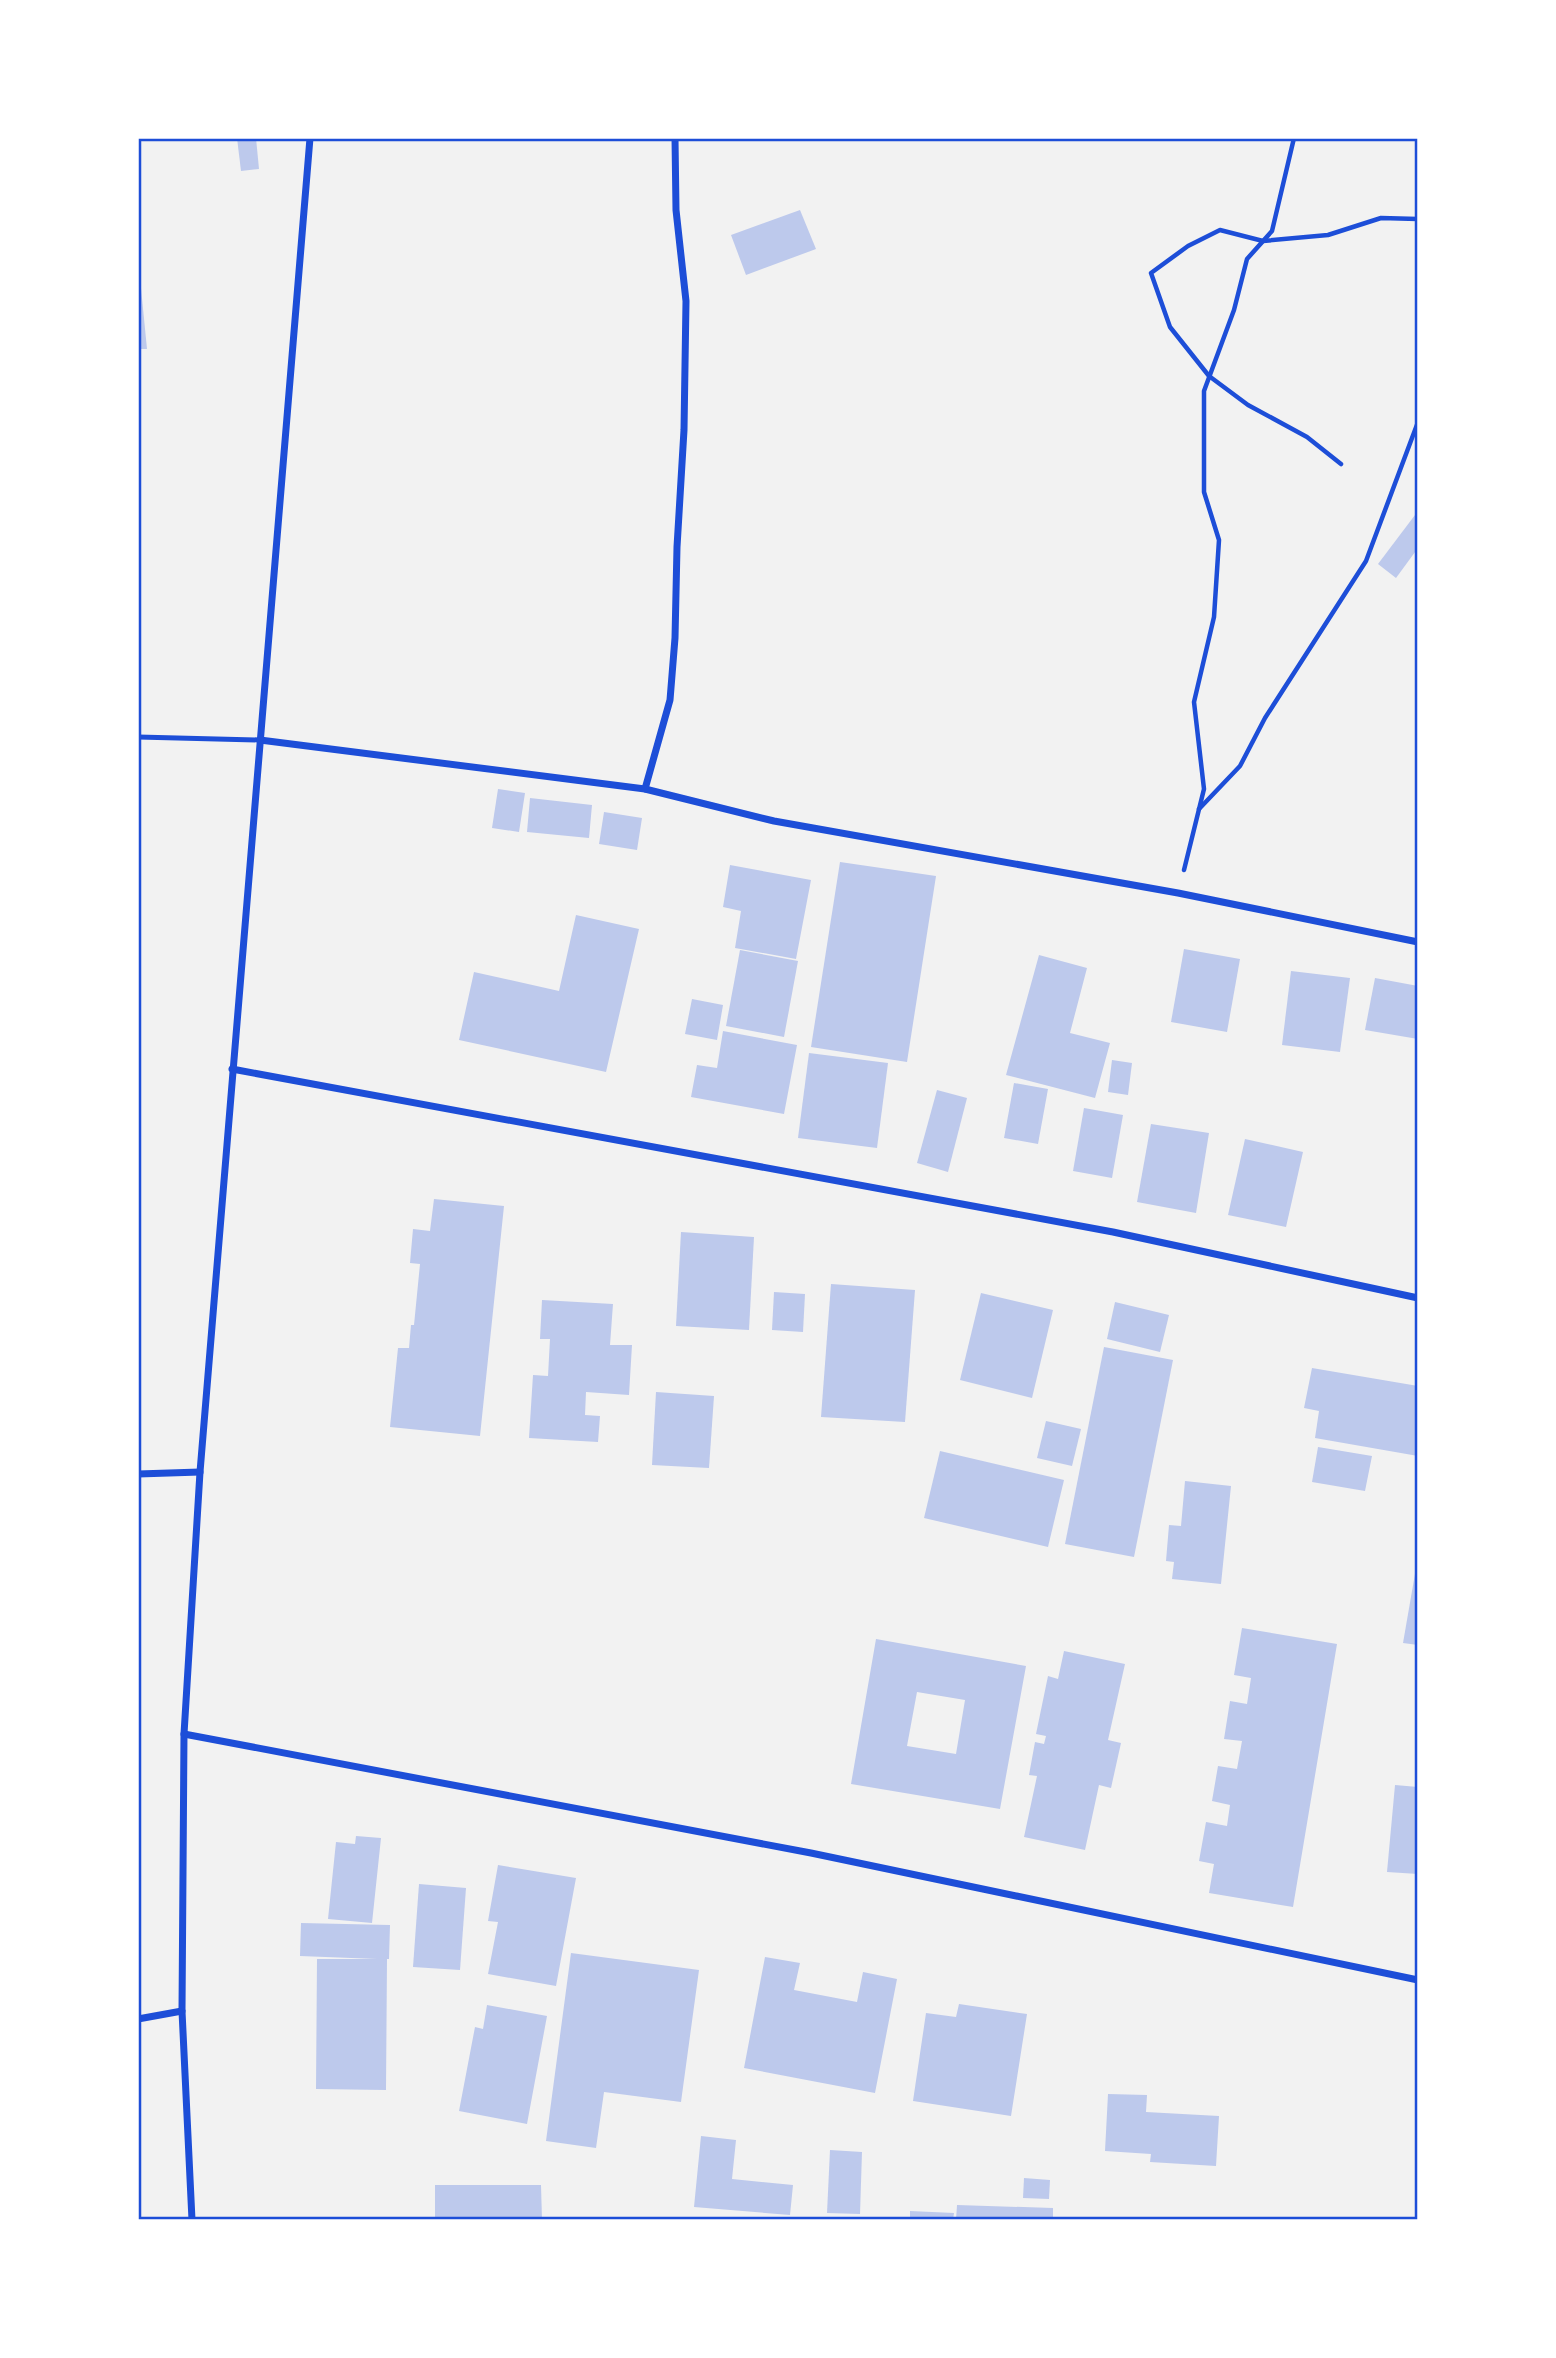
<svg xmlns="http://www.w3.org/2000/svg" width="1556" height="2358" font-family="'IBM Plex Sans',sans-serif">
<rect width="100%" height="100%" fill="#f2f2f2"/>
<g fill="#bdc9ec" fill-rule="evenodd">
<path d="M237 138H256L259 169 241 171Z"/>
<path d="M800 210 816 249 746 275 731 235Z"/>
<path d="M138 278H140L147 349H138Z"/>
<path d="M1418 511V548L1396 578 1378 564Z"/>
<path d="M498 789 525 793 519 832 492 828Z"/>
<path d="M530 798 592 805 589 838 527 832Z"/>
<path d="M604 812 642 818 637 850 599 844Z"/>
<path d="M840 862 936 876 907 1062 811 1047Z"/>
<path d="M730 865 811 880 796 959 735 948 741 911 723 907Z"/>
<path d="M576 915 639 929 606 1072 459 1040 474 972 559 991Z"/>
<path d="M1184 949 1240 959 1227 1032 1171 1022Z"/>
<path d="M740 950 798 961 784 1037 726 1026Z"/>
<path d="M1039 955 1087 968 1070 1033 1110 1043 1095 1098 1006 1075Z"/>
<path d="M1291 971 1350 978 1340 1052 1282 1045Z"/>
<path d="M1375 978 1418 986V1039L1365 1030Z"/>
<path d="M692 999 723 1005 717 1040 685 1034Z"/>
<path d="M723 1031 797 1045 784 1114 691 1097 697 1065 717 1068Z"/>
<path d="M809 1053 888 1063 877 1148 798 1138Z"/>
<path d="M1112 1060 1132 1063 1128 1095 1108 1092Z"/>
<path d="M1014 1083 1048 1089 1038 1144 1004 1138Z"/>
<path d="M937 1090 967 1098 948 1172 917 1163Z"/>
<path d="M1084 1108 1123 1115 1112 1178 1073 1171Z"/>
<path d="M1151 1124 1209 1133 1196 1213 1137 1202Z"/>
<path d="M1245 1139 1303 1152 1286 1227 1228 1215Z"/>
<path d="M434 1199 504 1206 480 1436 390 1427 398 1348H409L411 1325H414L420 1264 410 1263 413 1229 430 1231Z"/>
<path d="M681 1232 754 1237 749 1330 676 1326Z"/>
<path d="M831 1284 915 1290 905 1422 821 1417Z"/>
<path d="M774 1292 805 1294 803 1332 772 1330Z"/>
<path d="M981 1293 1053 1310 1032 1398 960 1380Z"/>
<path d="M542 1300 613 1304 610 1345H632L629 1395 586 1392 585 1415 600 1416 598 1442 529 1438 533 1375 548 1376 550 1339H540Z"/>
<path d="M1115 1302 1169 1315 1160 1352 1107 1339Z"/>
<path d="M1104 1347 1173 1360 1134 1557 1065 1544Z"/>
<path d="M1312 1368 1418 1386V1456L1315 1438 1319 1411 1304 1408Z"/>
<path d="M656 1392 714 1396 709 1468 652 1465Z"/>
<path d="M1046 1421 1081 1429 1072 1466 1037 1458Z"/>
<path d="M1318 1447 1372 1456 1365 1491 1312 1482Z"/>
<path d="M940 1451 1064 1480 1048 1547 924 1518Z"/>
<path d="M1185 1481 1231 1486 1221 1584 1172 1579 1174 1562 1166 1561 1169 1525 1181 1526Z"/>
<path d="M1416 1568H1418V1645L1403 1643Z"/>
<path d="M1242 1628 1337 1644 1293 1907 1209 1893 1214 1864 1199 1861 1206 1822 1227 1826 1230 1805 1212 1801 1218 1766 1237 1769 1242 1741 1224 1739 1230 1701 1247 1704 1251 1678 1234 1675Z"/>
<path d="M876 1639 1026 1666 1000 1809 851 1784ZM917 1692 965 1700 956 1754 907 1746Z"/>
<path d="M1064 1651 1125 1664 1108 1740 1121 1743 1111 1788 1099 1785 1085 1850 1024 1837 1037 1776 1029 1775 1035 1742 1044 1744 1046 1736 1036 1734 1048 1676 1058 1679Z"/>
<path d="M1395 1785 1418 1787V1874L1387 1872Z"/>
<path d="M356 1836 381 1838 372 1923 328 1919 336 1842 355 1844Z"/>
<path d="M498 1865 576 1878 556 1986 488 1974 498 1922 488 1921Z"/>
<path d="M419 1884 466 1888 460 1970 413 1967Z"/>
<path d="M301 1923 390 1925 389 1959H387L386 2090 316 2089 317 1959H377L300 1956Z"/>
<path d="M571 1953 699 1970 681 2102 604 2092 596 2148 546 2141Z"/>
<path d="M765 1957 800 1963 794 1990 857 2002 863 1972 897 1979 875 2093 744 2068Z"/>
<path d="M959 2004 1027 2014 1011 2116 913 2101 926 2013 956 2017Z"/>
<path d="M487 2005 547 2016 527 2124 459 2111 475 2027 483 2029Z"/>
<path d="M1108 2094 1147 2095 1146 2112 1219 2116 1216 2166 1150 2162 1151 2154 1105 2151Z"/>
<path d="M701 2136 736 2140 732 2179 793 2185 790 2215 694 2207Z"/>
<path d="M830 2150 862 2152 860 2214 827 2213Z"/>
<path d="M1024 2178 1050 2180 1049 2199 1023 2198Z"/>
<path d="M435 2185H541L542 2220H435Z"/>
<path d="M957 2205 1053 2208V2220H956Z"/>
<path d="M910 2211 954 2213 953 2220H910Z"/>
</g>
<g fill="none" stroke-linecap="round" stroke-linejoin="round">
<g stroke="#1d4ed8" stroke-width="4.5">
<path d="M1341 464 1307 437 1248 405 1209 376 1170 327 1151 273 1188 246 1220 230 1263 241 1328 235 1381 218 1418 219"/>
<path d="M1199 809 1240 766 1265 718 1366 561 1418 422"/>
<path d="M1184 870 1204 789 1194 702 1214 617 1219 540 1204 492V391L1234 310 1247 259 1272 231 1294 138"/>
</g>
<path stroke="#1d4ed8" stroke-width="5" d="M138 737 260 740"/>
<g stroke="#1d4ed8" stroke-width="7">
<path d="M260 740 645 789 774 821 1178 893 1418 942"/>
<path d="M645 789 670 700 675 638 677 547 684 430 686 301 676 210 675 138"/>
<path d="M232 1069 1113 1232 1418 1298"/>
<path d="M138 1474 200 1472"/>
<path d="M184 1734 811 1853 1418 1980"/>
<path d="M138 2019 182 2011"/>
<path d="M192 2220 182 2011 184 1734 200 1472 310 138"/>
</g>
</g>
<rect width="1556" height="2358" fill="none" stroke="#ffffff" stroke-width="280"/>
<rect x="140" y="140" width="1276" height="2078" fill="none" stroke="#1d4ed8" stroke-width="2.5"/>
</svg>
